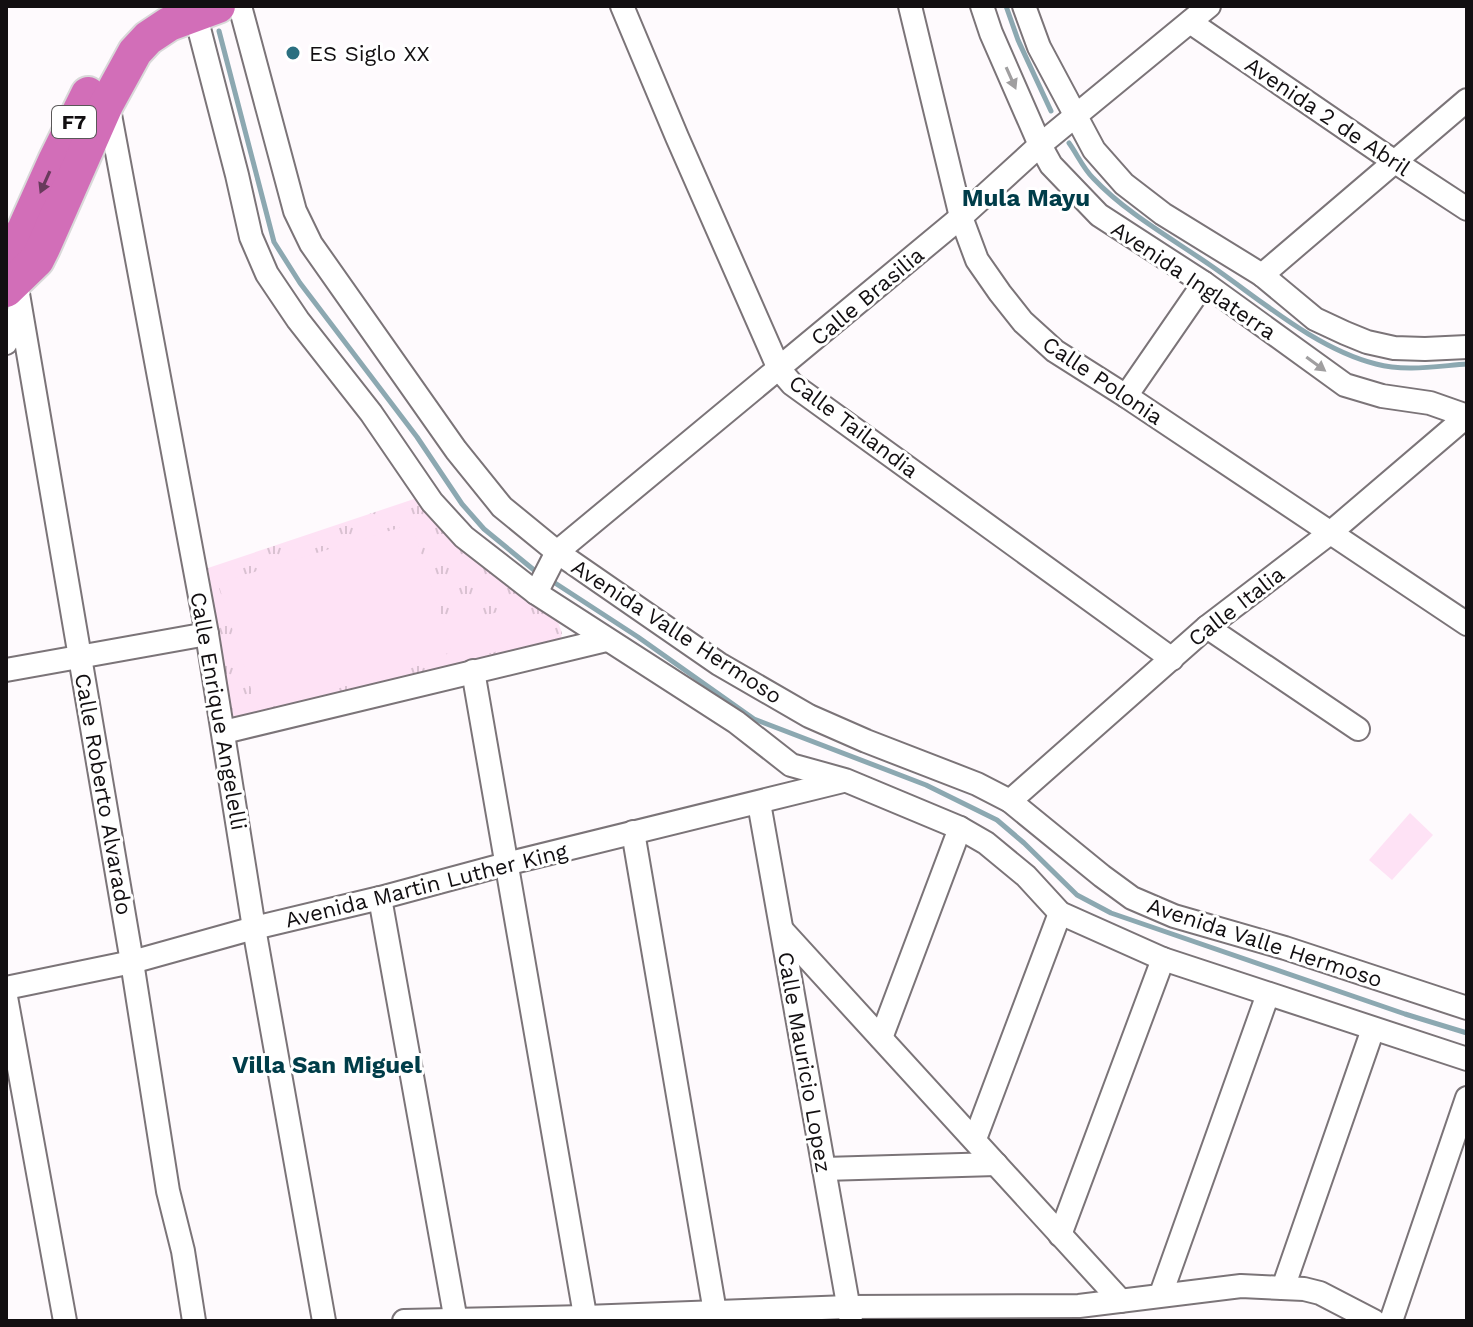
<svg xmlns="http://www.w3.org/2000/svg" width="1473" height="1327" font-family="'Work Sans',sans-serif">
<defs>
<pattern id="grass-tufts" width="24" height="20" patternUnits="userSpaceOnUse" patternTransform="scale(2)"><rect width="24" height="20" fill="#fee2f5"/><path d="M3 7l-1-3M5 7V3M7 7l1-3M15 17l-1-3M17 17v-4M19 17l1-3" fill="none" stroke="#d9c1d1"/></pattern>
</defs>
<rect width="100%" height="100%" fill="#fefafd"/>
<path fill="url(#grass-tufts)" d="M417 498C440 525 464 551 492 574 513 591 538 604 558 622L562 633 560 642 233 719 208 568Z"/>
<g fill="#fee2f5">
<path d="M412 524 452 652 258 711 218 583Z"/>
<path d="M516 607 526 643 467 660 457 623Z"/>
<path d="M1410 813 1433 835 1392 880 1369 860Z"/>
</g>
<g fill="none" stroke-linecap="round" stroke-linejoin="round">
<g stroke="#8ca8b1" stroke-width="5">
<path d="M1006 6 1018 40 1051 111"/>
<path d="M219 31 274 242 300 283 417 437 462 504 484 529 534 570"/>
<path d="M1069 143C1077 154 1083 168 1093 178 1126 213 1171 238 1210 265 1261 300 1316 349 1376 364 1405 372 1438 366 1467 364"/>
<path d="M555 583 638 637 754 719 926 785 997 820 1024 843 1077 895 1111 913 1405 1014 1467 1033"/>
</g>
<defs>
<g id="minor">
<path d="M240 6 295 211 311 244 456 450 502 507 557 552 719 664 809 716 866 741 977 784 1010 801 1102 876 1132 898 1174 916 1285 948 1467 1008"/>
<path d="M622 6 677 137 779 369 792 384 1172 659"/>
<path d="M910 6 961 217 977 260 1000 293 1023 322 1055 351 1126 396 1467 624"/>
<path d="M982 6 991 33 1040 145 1051 165 1099 215 1204 283 1345 385 1382 396 1430 403 1467 416"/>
<path d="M1024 6 1039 47 1094 150 1124 184 1163 214 1262 275 1315 319 1345 333 1367 342 1394 348 1425 349 1467 347"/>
<path d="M195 13 237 175 251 237 267 274 298 320 371 413 432 502 464 537 536 593 736 722 791 765 845 780 960 828 986 843 1026 876 1060 913 1163 959 1467 1059"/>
<path d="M1190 22 1380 152 1467 209"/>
<path d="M108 104 207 634 254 928 324 1321"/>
<path d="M1262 275 1467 100"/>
<path d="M10 276 16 282 132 962 168 1191 183 1251 194 1321"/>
<path d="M6 343 20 309"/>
<path d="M1126 396 1204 283"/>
<path d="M536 593 557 552 961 217 1040 145 1209 6"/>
<path d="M1207 627 1358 729"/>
<path d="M6 670 207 634"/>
<path d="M473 671 586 1321"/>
<path d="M224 732 606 640"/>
<path d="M1010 801 1207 627 1330 533 1467 416"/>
<path d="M759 803 851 1321"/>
<path d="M633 832 715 1312 714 1321"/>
<path d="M380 898 456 1321"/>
<path d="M782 930 1121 1301"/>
<path d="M6 988 132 962 254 928 380 898 506 864 843 781"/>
<path d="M6 997 65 1321"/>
<path d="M881 1038 960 828"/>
<path d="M975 1139 1060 913"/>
<path d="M824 1169 996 1164"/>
<path d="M1060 1235 1163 959"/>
<path d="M1283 1288 1373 1029"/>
<path d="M1161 1294 1268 994"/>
<path d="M404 1321 585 1317 848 1307 1079 1306 1241 1286 1304 1289 1320 1293 1374 1321"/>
<path d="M1391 1321 1467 1098"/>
</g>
<g id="highway">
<path d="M6 256 24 230 55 161 88 94"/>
<path d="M6 290 37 260 43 248 107 103 135 52 148 38 169 24 218 6"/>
</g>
</defs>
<use href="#minor" stroke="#7b7478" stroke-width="26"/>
<use href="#highway" stroke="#d9d9d9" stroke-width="38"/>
<use href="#minor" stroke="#fff" stroke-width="22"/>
<use href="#highway" stroke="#d26eb8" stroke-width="34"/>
</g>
<defs><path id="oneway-solid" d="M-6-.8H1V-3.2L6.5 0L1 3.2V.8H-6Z" transform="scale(2)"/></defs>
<g fill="#a09fa0">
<use href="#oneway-solid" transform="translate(1011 78) rotate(66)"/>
<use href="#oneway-solid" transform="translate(1316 364) rotate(36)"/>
</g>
<use fill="#683a5c" href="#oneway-solid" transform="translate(45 182) rotate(114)"/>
<circle fill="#2b6f80" stroke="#fff" stroke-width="3" cx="293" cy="53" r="8"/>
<g text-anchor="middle" stroke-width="6" stroke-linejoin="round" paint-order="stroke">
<rect fill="#fff" stroke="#595758" stroke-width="2" x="52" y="106" width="44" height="32" rx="6"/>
<g font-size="20" font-weight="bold" fill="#120f11">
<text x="74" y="129">F7</text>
</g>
<g font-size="22" fill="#120f11" stroke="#fff" text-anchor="start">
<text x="309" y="61">ES Siglo XX</text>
</g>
<g font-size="22" fill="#120f11" stroke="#fff">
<text transform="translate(1328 116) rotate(34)" y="8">Avenida 2 de Abril</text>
<text transform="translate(1194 280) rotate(34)" y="8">Avenida Inglaterra</text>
<text transform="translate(867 296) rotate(-40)" y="8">Calle Brasilia</text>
<text transform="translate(1103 380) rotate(34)" y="8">Calle Polonia</text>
<text transform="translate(854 426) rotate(37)" y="8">Calle Tailandia</text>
<text transform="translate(1236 606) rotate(-38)" y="8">Calle Italia</text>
<text transform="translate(677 631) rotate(33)" y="8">Avenida Valle Hermoso</text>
<text transform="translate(219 711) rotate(80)" y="8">Calle Enrique Angelelli</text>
<text transform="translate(104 794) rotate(80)" y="8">Calle Roberto Alvarado</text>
<text transform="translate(426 885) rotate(-14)" y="8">Avenida Martin Luther King</text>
<text transform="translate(1265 942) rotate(18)" y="8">Avenida Valle Hermoso</text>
<text transform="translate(805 1062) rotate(80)" y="8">Calle Mauricio Lopez</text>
</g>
<g font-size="24" font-weight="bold" fill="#003d49" stroke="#fff">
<text x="1026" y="206">Mula Mayu</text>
<text x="327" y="1073">Villa San Miguel</text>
</g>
</g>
<rect width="1473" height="1327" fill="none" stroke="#120f11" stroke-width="16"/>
</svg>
